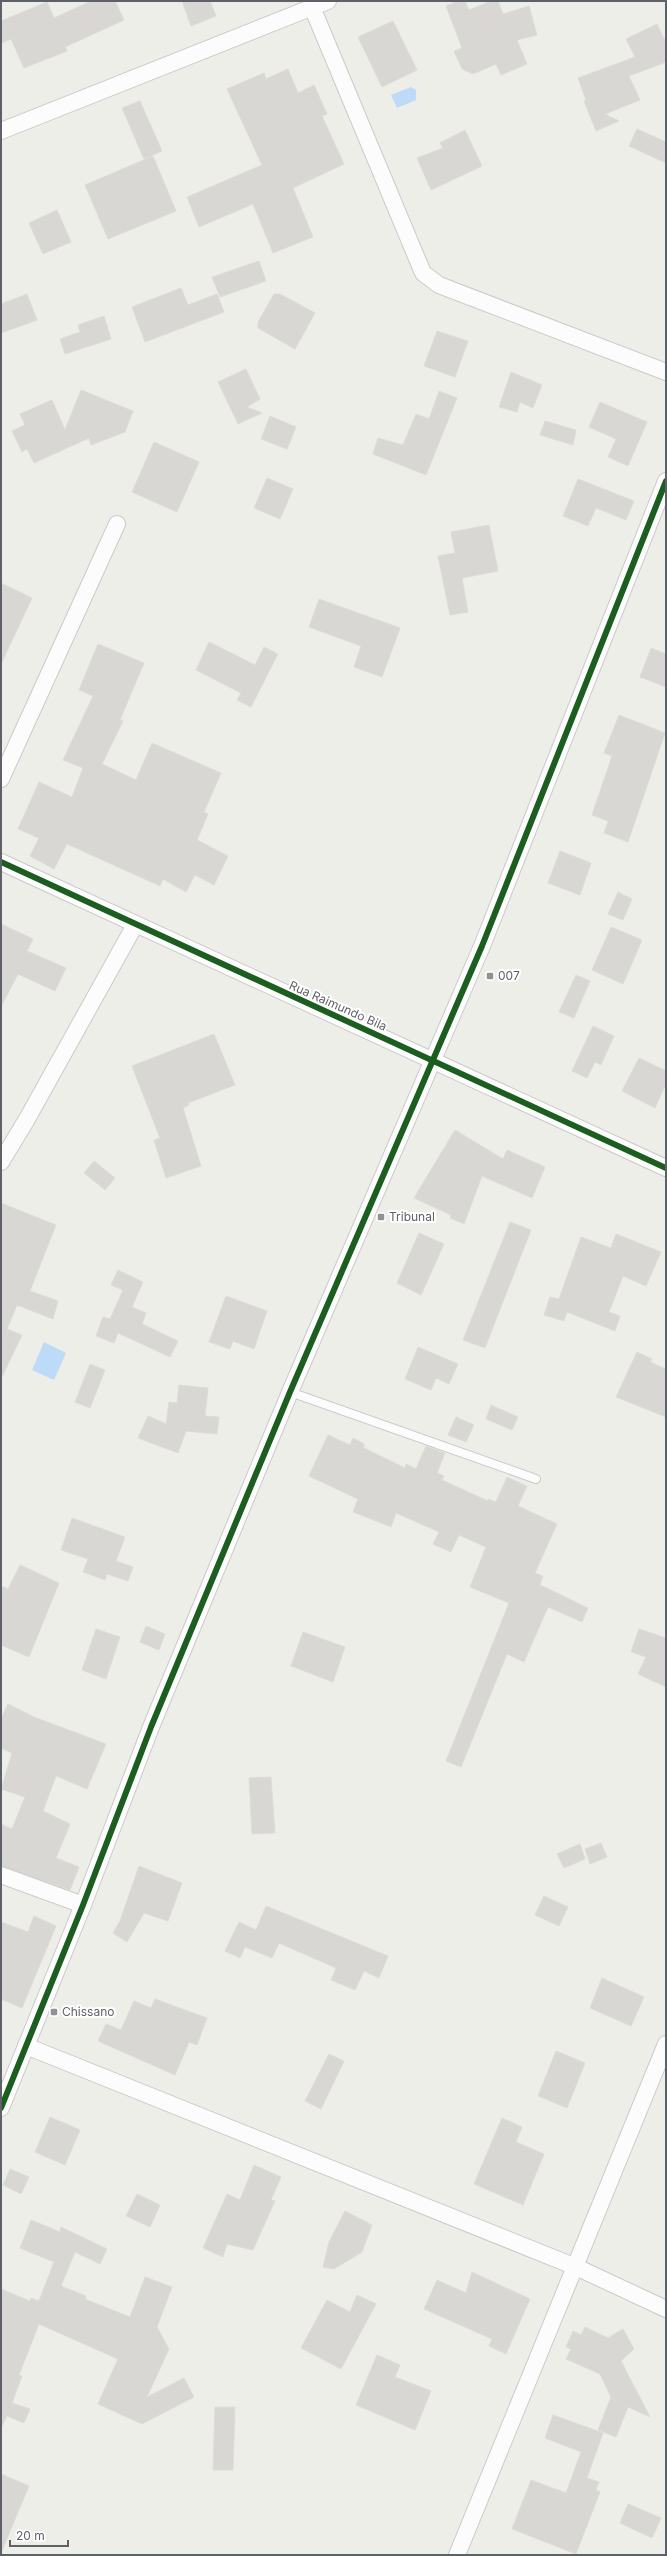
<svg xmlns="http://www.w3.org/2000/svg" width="667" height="2556" font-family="Inter,sans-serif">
<rect width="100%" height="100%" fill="#eeeee9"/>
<g fill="#bddaf8">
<path d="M411 87 416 90V100L397 108 391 95Z"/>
<path d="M44 1342 66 1353 54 1380 32 1370Z"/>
</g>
<g fill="#d8d7d4" stroke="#dedcd8">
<path d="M91 1H115L124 20 65 47 67 51 24 68 11 39 1 43V21L47 2 54 18Z"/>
<path d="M182 1H210L216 16 191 26Z"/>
<path d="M458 1H465L469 10 491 1H498L503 14 529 6 537 35 517 40 527 64 501 75 496 64 473 74 462 69 454 51 462 48 446 6Z"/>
<path d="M393 21 417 70 382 87 358 37Z"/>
<path d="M657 24 666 43V62L629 76 640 100 605 114 619 121 596 131 584 101 586 100 578 78 635 57 626 39Z"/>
<path d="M288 69 298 93 314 85 327 114 322 116 344 164 293 188 313 237 273 253 253 204 199 227 187 197 262 165 227 89 264 73 266 79Z"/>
<path d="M140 101 162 151 144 159 122 108Z"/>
<path d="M637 129 666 142V163L629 146Z"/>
<path d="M465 130 482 166 431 190 417 158 443 148 440 143Z"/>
<path d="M153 156 176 211 108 239 85 185Z"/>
<path d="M57 210 71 242 43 254 29 223Z"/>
<path d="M259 261 266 281 220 297 212 277Z"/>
<path d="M181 288 188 305 217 294 224 312 145 342 132 307Z"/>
<path d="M27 294 37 320 1 333V304Z"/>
<path d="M274 294H280L315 313 295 349 258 328V322Z"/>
<path d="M104 316 111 339 65 354 60 339 80 332 78 325Z"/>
<path d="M437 331 468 341 455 377 424 366Z"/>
<path d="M246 369 260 399 247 407 262 413 238 424 218 382Z"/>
<path d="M511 372 542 385 533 408 520 402 517 412 499 407Z"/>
<path d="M81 390 133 411 125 432 91 445 89 438 34 463 27 449 22 452 12 431 25 425 20 414 52 400 65 430Z"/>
<path d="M439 391 457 398 426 475 373 454 378 438 403 445 416 414 429 419Z"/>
<path d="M600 402 647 422 628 466 608 457 616 439 589 427Z"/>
<path d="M270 416 296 427 287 449 261 439Z"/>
<path d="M545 421 576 430 573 445 540 435Z"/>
<path d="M154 442 199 462 177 512 132 492Z"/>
<path d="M267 478 293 489 280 519 254 508Z"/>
<path d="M578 479 634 501 626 520 596 508 588 526 563 516Z"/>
<path d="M489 525 498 571 462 578 468 612 450 615 438 556 455 553 451 532Z"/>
<path d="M1 583 32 598 1 664Z"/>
<path d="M319 599 400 628 382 677 354 667 361 646 309 627Z"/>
<path d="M209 642 255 665 264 647 278 654 251 707 237 700 241 693 196 670Z"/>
<path d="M98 644 144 663 120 720 123 721 102 764 136 780 152 743 221 773 204 812 208 814 197 840 228 856 214 885 195 875 186 892 163 879 160 886 67 844 54 869 30 856 39 838 18 829 39 782 72 797 83 768 63 760 93 696 79 690Z"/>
<path d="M651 648 666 654V687L640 677Z"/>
<path d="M619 715 665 733 628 842 604 833 608 821 592 815 612 756 604 753Z"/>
<path d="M560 851 591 863 580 895 548 883Z"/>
<path d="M618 892 632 899 623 920 608 914Z"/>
<path d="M1 924 33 939 27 951 66 968 55 991 18 974 1 1007Z"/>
<path d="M611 927 642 940 623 984 592 970Z"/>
<path d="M576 975 590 981 574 1018 559 1012Z"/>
<path d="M593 1026 614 1036 601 1065 595 1062 587 1078 572 1071Z"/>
<path d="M214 1034 235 1085 188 1103 189 1105 183 1108 201 1166 166 1178 154 1140 160 1138 132 1066Z"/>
<path d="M639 1058 666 1071V1084L655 1108 622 1091Z"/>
<path d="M455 1130 503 1159 507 1150 545 1167 532 1198 482 1176 464 1224 450 1218 451 1215 414 1198Z"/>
<path d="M94 1161 115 1178 105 1190 84 1173Z"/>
<path d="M1 1203 56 1225 30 1291 58 1301 53 1319 17 1305 7 1329 22 1335 1 1379Z"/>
<path d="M510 1222 531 1230 485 1348 463 1340Z"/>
<path d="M419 1233 444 1244 421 1295 397 1283Z"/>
<path d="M616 1234 661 1252 646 1286 623 1276 609 1312 620 1316 615 1331 567 1312 564 1321 544 1315 550 1297 559 1299 581 1237 611 1248Z"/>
<path d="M118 1270 143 1282 132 1307 146 1313 142 1324 178 1341 170 1357 118 1333 114 1343 96 1336 103 1317 110 1319 123 1290 111 1285Z"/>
<path d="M226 1296 267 1311 254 1349 233 1341 230 1349 209 1342Z"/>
<path d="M418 1347 458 1364 449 1384 436 1378 431 1390 405 1379Z"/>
<path d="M637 1352 652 1359 650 1362 666 1369V1417L616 1397Z"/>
<path d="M90 1364 105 1370 90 1408 75 1402Z"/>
<path d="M179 1385 208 1388 205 1416 219 1417 217 1434 186 1431 178 1453 138 1438 148 1416 166 1424 169 1402 177 1403Z"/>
<path d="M491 1405 518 1417 512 1430 486 1419Z"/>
<path d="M456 1417 474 1425 466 1442 448 1435Z"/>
<path d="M328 1435 350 1445 353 1438 364 1444V1448L405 1468 406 1464 416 1469 426 1446 445 1453 437 1473 444 1476 442 1480 488 1501V1499L496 1502 507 1477 527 1486 518 1506 557 1524 535 1573 543 1576 540 1585 588 1608 582 1622 548 1607 524 1662 507 1654 461 1767 446 1761 509 1603 470 1587 486 1547 459 1535 451 1552 433 1544 439 1532 396 1513 391 1527 353 1512 358 1499 309 1476Z"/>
<path d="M72 1518 125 1537 116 1561 133 1567 128 1581 107 1574 105 1580 83 1572 88 1559 61 1550Z"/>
<path d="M20 1565 59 1583 29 1657 1 1645V1586L8 1589Z"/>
<path d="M146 1626 165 1634 159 1650 140 1642Z"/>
<path d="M96 1629 120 1637 106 1679 82 1670Z"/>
<path d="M639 1629 666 1638V1687L638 1674 646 1657 631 1652Z"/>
<path d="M303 1632 345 1647 333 1682 291 1666Z"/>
<path d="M8 1704 34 1717 106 1744 87 1789 56 1776 43 1811 70 1824 56 1858 79 1867 70 1890 1 1866V1824L12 1829 25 1797 1 1789 12 1753 1 1748V1719Z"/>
<path d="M271 1777 275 1833 252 1834 249 1778Z"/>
<path d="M601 1843 607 1857 590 1864 585 1849Z"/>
<path d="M580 1844 585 1859 564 1868 557 1854Z"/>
<path d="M139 1866 182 1883 168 1921 144 1913 127 1942 113 1933 120 1921Z"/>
<path d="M544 1896 568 1907 559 1926 535 1915Z"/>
<path d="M266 1906 388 1956 379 1978 364 1971 355 1990 331 1980 336 1968 279 1943 272 1958 245 1947 240 1958 225 1951 239 1922 256 1930Z"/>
<path d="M34 1916 56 1926 22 2008 1 1999V1922L28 1932Z"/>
<path d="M602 1978 644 1997 631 2026 590 2008Z"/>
<path d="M155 1999 207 2018 197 2045 189 2042 175 2075 98 2041 106 2024 121 2030 134 2001 151 2008Z"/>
<path d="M556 2051 585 2063 567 2108 538 2096Z"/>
<path d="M329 2054 344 2061 321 2109 305 2101Z"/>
<path d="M50 2117 80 2130 65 2165 35 2152Z"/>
<path d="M502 2118 522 2127 516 2142 544 2154 523 2205 474 2184Z"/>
<path d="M254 2165 281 2177 271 2200 275 2201 253 2250 227 2244 223 2257 203 2248 227 2194 240 2200Z"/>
<path d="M10 2169 29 2177 21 2194 3 2185Z"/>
<path d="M137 2194 160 2205 150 2227 126 2216Z"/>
<path d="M345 2211 372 2225 362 2252 334 2269 323 2267 329 2242Z"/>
<path d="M31 2220 60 2232 61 2227 107 2249 100 2264 75 2252 61 2286 86 2296 85 2299 130 2317 145 2277 172 2287 157 2327 169 2349 147 2397 184 2378 194 2397 142 2424 98 2404 118 2359 39 2324 19 2375 22 2376 12 2403 30 2409 24 2423 7 2416 1 2428V2289L30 2301 31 2298 39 2301 54 2262 20 2248Z"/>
<path d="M472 2272 530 2299 506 2354 489 2346 492 2339 424 2309 437 2280 466 2293Z"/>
<path d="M357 2295 376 2304 341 2369 301 2348 327 2300 350 2312Z"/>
<path d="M585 2327 608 2338 623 2329 634 2349 621 2361 650 2417 628 2407 616 2437 598 2430 611 2397 600 2374 566 2359 571 2349 566 2347 573 2331 581 2335Z"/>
<path d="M377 2355 400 2365 395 2377 431 2391 415 2430 356 2405Z"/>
<path d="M215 2407H235L233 2470H213Z"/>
<path d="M553 2415 603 2433 587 2478 599 2482 596 2490 600 2492 576 2554 512 2529 531 2480 566 2493 581 2452 545 2438Z"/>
<path d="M1 2474 29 2486 1 2553Z"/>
<path d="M628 2504 661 2518 652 2538 620 2523Z"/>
</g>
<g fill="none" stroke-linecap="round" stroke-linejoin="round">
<defs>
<path id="service" d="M290 1392 536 1479"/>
<g id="minor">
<path d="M312 7 423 273 439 285 666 372"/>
<path d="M1 131 328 1"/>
<path d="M1 779 117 524"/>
<path d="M1 862 666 1168"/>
<path d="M1 1162 27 1119 135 925"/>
<path d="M1 1875 83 1905"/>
<path d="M26 2046 576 2267 666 2309"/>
<path d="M1 2108 83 1905 151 1727 290 1392 482 946 666 481"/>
<path d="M457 2555 666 2044"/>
</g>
</defs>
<use href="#service" stroke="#cacaca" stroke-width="10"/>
<use href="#minor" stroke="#cacaca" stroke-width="18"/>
<use href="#service" stroke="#fcfcfc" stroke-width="8"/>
<use href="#minor" stroke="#fcfcfc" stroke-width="16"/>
<defs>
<g id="cycleway">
<path d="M1 862 666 1168"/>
<path d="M1 2108 83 1905 151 1727 290 1392 482 946 666 481"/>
</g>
</defs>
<use href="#cycleway" stroke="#fff" stroke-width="8"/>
<use href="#cycleway" stroke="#1b5e20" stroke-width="6"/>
</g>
<g fill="#909294" stroke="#fff" stroke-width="1.5">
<rect x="486" y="972" width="8" height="8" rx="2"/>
<rect x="377" y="1213" width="8" height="8" rx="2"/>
<rect x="50" y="2008" width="8" height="8" rx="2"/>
</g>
<g text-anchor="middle" stroke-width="4" stroke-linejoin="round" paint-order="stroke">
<g font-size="12" fill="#5e6167" stroke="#fff" text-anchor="start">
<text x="498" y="980">007</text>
<text x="389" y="1221">Tribunal</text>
<text x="62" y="2016">Chissano</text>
</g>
<g font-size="12" fill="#5e6167" stroke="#fff">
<text transform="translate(338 1006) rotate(24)" y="4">Rua Raimundo Bila</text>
</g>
</g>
<rect width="667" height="2556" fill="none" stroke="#5e6167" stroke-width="4"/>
<path d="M10 2540v6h58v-6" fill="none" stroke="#5e6167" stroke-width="2"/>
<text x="16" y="2540" font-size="12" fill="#5e6167" stroke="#ffffff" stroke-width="3" paint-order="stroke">20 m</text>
</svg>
